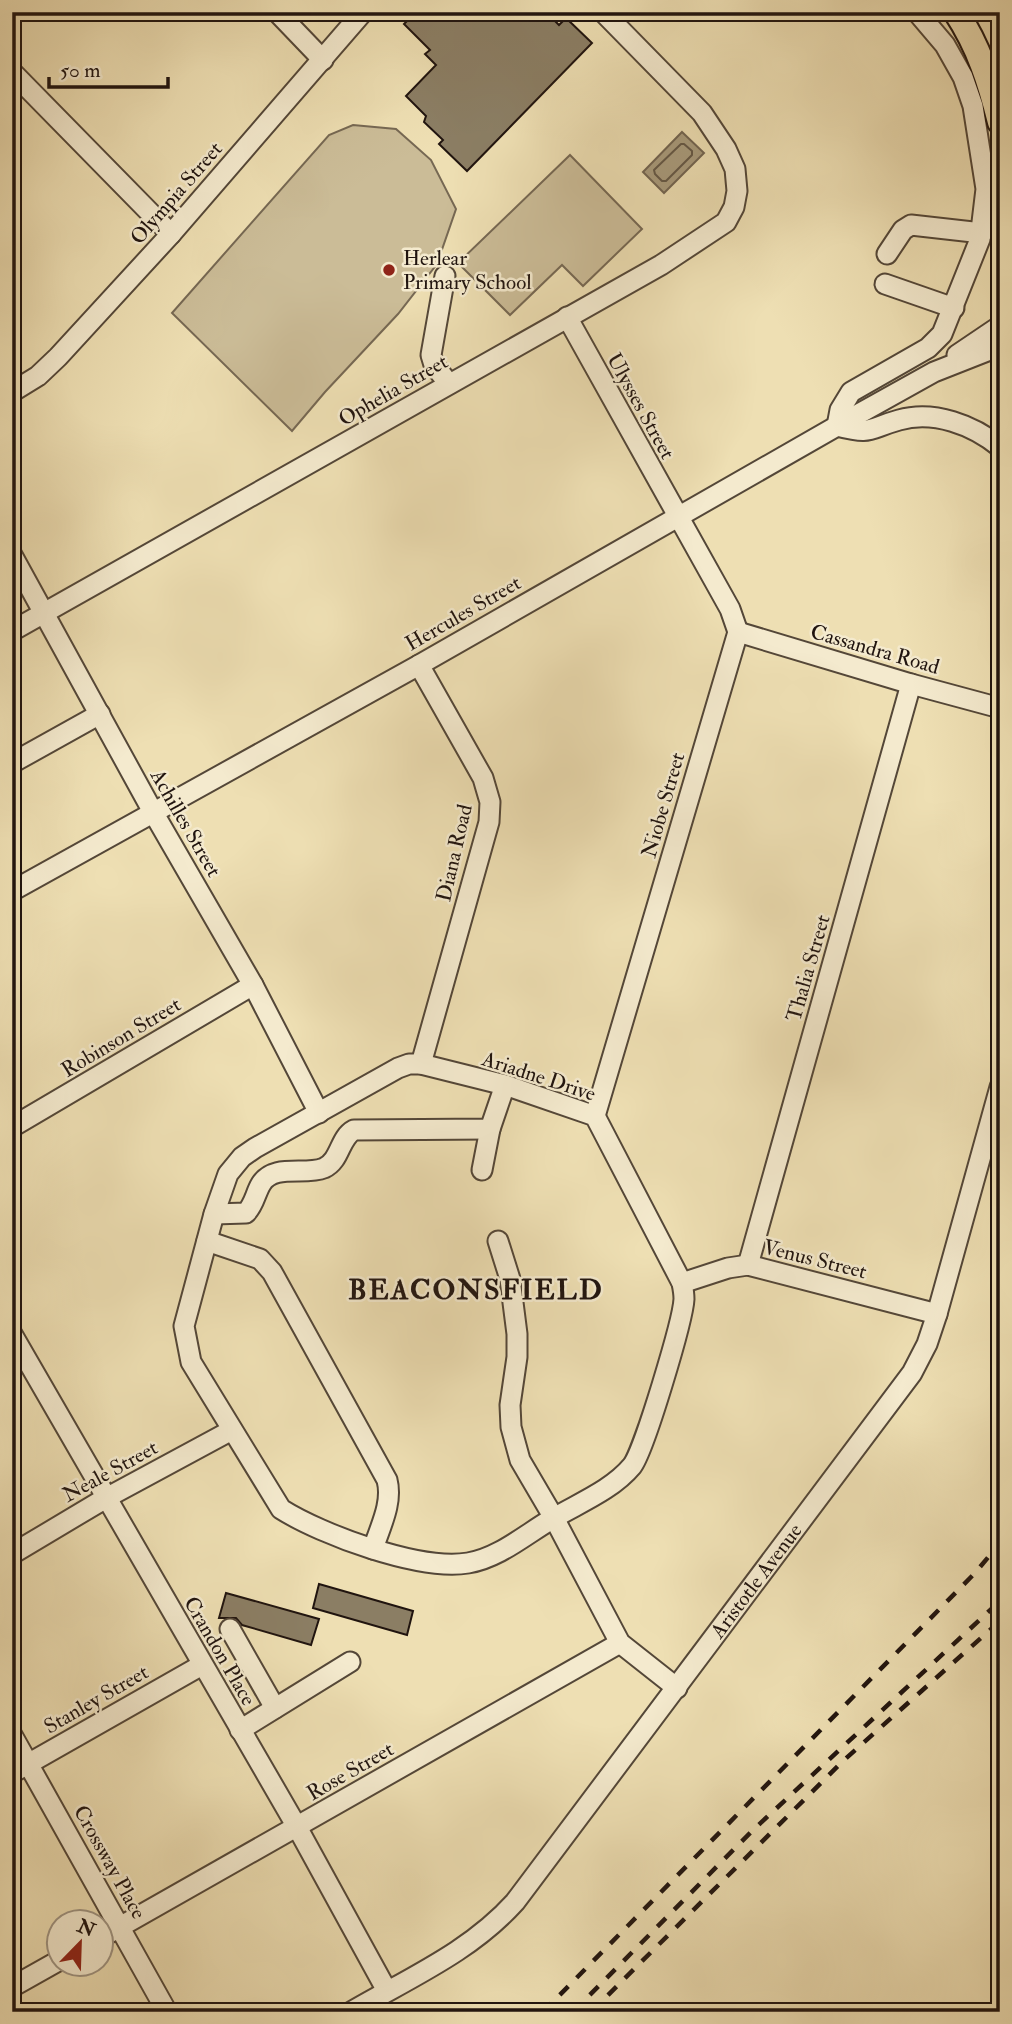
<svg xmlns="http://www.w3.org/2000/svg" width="1012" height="2024" font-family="'IM FELL Double Pica',serif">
<rect width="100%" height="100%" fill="#eedfb3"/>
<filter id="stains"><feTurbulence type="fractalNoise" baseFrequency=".00286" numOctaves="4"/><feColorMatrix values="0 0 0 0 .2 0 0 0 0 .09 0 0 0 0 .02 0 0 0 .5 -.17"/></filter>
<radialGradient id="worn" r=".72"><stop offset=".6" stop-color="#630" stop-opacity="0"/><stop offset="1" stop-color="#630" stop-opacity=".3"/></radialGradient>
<g fill="#cbbc97" stroke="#766853" stroke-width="2">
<path d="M353 125 396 129 431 160 456 209 437 264 398 314 325 392 292 431 172 313 329 135Z"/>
<path d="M570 155 642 229 583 286 562 265 510 315 458 263Z"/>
</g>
<path fill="#a89a7b" stroke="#726450" stroke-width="2" d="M682 132 704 153 664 193 643 172Z"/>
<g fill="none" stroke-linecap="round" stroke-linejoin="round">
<path stroke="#645745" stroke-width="2" d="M681 144H684L692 151V155L666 181H662L655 174 654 170Z"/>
</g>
<g fill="#8b7e64" stroke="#20140f" stroke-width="2">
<path d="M416 12H546L559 25 566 18 592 43 467 171 439 144 443 140 424 122 426 116 406 96 436 65 425 54 430 50 404 24Z"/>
<path d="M319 1584 413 1611 407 1635 313 1608Z"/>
<path d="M226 1593 319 1619 311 1645 242 1625 236 1618H219Z"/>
</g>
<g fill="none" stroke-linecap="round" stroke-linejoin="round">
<defs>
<g id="minor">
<path d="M277 12 323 60"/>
<path d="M917 12 945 45 963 77 973 106 986 189 980 239 942 334 928 348 851 392 840 410 837 426C873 435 867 429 899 420 934 410 973 425 1000 447"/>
<path d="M12 72 171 234"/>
<path d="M887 254 903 230 911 225 982 233"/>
<path d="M445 276 431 355 434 365 449 384"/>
<path d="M885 284 954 308"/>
<path d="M567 317 730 609 738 632 595 1116"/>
<path d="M957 355 1000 326"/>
<path d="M12 392 38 376 58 357 171 234 363 12"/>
<path d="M12 555 153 812 253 985 319 1113"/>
<path d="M12 631 661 265 726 222 734 207 737 191 735 169 726 149 702 113 603 12"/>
<path d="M738 632 911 684 1000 708"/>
<path d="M419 665 483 778 490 802 489 822 421 1064"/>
<path d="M12 763 100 714"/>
<path d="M12 891 419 665 837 426 934 372 1000 346"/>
<path d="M409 1064H421L505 1085 595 1116 682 1283C683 1288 684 1294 684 1299 683 1320 644 1451 632 1466 612 1490 579 1503 552 1519 526 1534 499 1558 468 1563 420 1571 322 1535 281 1509L191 1362 184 1326 214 1214 228 1174 242 1157 255 1148 398 1068Z"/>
<path d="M12 1127 253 985"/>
<path d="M482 1170 490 1129"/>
<path d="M214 1214 246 1213C255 1203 255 1194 261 1184 274 1163 305 1176 324 1168 341 1160 339 1138 354 1130L490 1129 505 1085"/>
<path d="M207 1241 260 1259 272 1272 387 1480C393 1503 380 1527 373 1549"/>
<path d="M498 1241 510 1279 517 1334V1357L510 1405 511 1427 520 1460 554 1518 620 1643 677 1688"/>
<path d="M748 1265 911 684"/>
<path d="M682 1283 728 1268 748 1265 937 1314"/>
<path d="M12 1334 297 1827 387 1991"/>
<path d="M12 1554 106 1498 232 1430"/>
<path d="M230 1629 275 1708"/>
<path d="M240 1730 350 1662"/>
<path d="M12 1735 167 2012"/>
<path d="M12 1773 202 1665"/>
<path d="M102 1937 620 1643"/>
<path d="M12 1987 60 1960"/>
<path id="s1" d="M351 2012C409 1978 470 1952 515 1902L912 1373 927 1344 937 1314 1000 1087"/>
</g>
<path id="major" d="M956 12C979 47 990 82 1000 122"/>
</defs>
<use href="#minor" stroke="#544738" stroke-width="23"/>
<use href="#major" stroke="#20140f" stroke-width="28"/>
<use href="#minor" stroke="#f4eace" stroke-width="19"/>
<use href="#major" stroke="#eedfb3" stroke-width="24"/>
<g stroke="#20140f" stroke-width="4.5" stroke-dasharray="12 12" stroke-linecap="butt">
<path d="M543 2012 975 1573 1000 1543"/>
<path d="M573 2012 753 1830 1000 1601"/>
<path d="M591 2012 843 1761 1000 1621"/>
</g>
</g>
<circle fill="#8f2418" stroke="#f4eace" stroke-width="2.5" cx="389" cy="270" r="7"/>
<g text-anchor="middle" stroke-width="5" stroke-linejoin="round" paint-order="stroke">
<g font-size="21" fill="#20140f" stroke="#f4eace">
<text transform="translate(176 193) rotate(-49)" y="7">Olympia Street</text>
<text transform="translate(393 390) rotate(-30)" y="7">Ophelia Street</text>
<text transform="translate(641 406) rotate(61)" y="7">Ulysses Street</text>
<text transform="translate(463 613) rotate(-30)" y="7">Hercules Street</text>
<text transform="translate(875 649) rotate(16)" y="7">Cassandra Road</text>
<text transform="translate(663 805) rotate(-74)" y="7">Niobe Street</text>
<text transform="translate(186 823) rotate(60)" y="7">Achilles Street</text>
<text transform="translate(454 853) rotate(-77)" y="7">Diana Road</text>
<text transform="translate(808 968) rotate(-74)" y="7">Thalia Street</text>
<text transform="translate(121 1037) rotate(-31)" y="7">Robinson Street</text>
<text transform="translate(539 1076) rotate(18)" y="7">Ariadne Drive</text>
<text transform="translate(815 1259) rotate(14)" y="7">Venus Street</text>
<text transform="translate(110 1471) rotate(-29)" y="7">Neale Street</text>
<text dy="7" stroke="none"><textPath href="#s1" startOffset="600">Aristotle Avenue</textPath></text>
<text transform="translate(220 1651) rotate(60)" y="7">Crandon Place</text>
<text transform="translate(96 1699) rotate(-30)" y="7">Stanley Street</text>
<text transform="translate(350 1771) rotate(-30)" y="7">Rose Street</text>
<text transform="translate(110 1862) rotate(61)" y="7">Crossway Place</text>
</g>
<g font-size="21" fill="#20140f" stroke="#f4eace" text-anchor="start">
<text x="403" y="265">Herlear<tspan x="403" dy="24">Primary School</tspan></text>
</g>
<g font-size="28" font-weight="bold" letter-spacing="2" fill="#20140f" stroke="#f4eace">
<text x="476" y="1299">BEACONSFIELD</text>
</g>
</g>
<rect width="1012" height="2024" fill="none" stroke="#eedfb3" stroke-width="42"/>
<rect x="14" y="14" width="984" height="1996" fill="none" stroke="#20140f" stroke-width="3.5"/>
<rect x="21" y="21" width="970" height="1982" fill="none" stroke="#20140f" stroke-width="2"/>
<g transform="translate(80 1943) rotate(23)"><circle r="33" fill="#f4eace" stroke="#9f9482" stroke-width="2"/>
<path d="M0-5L12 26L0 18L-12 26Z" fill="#8f2418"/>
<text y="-10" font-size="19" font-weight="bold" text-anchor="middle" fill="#20140f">N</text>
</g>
<path d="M49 77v10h119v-10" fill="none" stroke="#20140f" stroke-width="3.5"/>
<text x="60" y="77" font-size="21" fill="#20140f" stroke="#f4eace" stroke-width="5" paint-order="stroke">50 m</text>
<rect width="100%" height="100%" filter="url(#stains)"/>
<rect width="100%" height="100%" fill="url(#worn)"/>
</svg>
